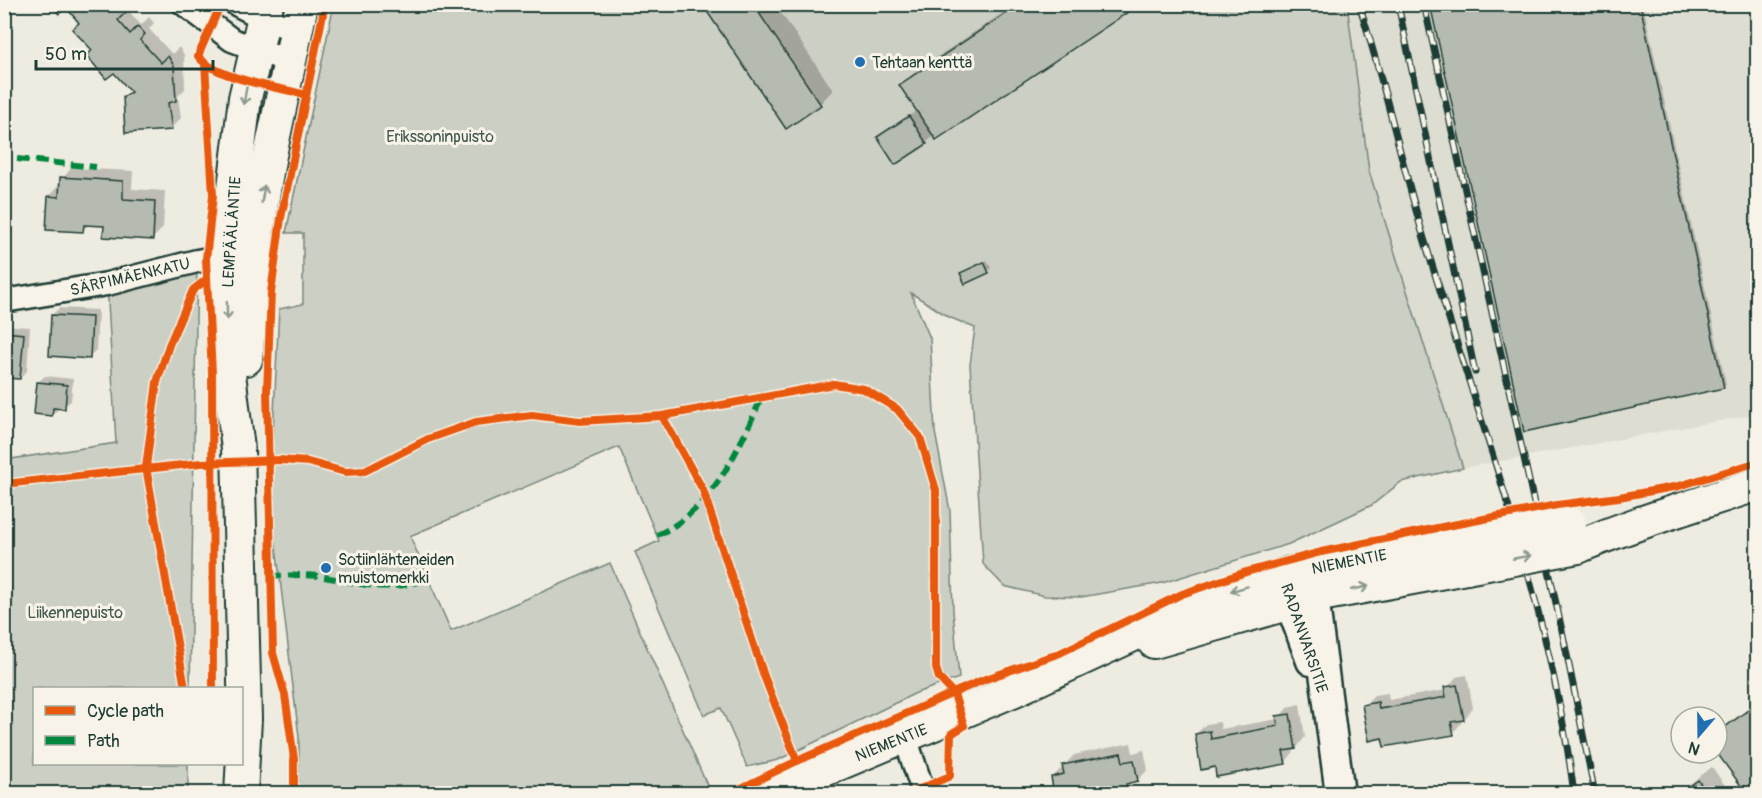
<svg xmlns="http://www.w3.org/2000/svg" width="1762" height="798" font-family="Pangolin,sans-serif">
<rect width="100%" height="100%" fill="#eeece1"/>
<filter id="ink" filterUnits="userSpaceOnUse"><feTurbulence type="fractalNoise" baseFrequency=".0167" numOctaves="2"/><feDisplacementMap in="SourceGraphic" scale="12" xChannelSelector="R" yChannelSelector="G"/><feConvolveMatrix kernelMatrix="1 2 1 2 8 2 1 2 1" color-interpolation-filters="sRGB"/></filter>
<g filter="url(#ink)">
<path fill="#ddddd2" d="M1347 5H1757V414L1463 468 1369 171Z"/>
<g fill="#cccfc4" stroke="#76867c" stroke-width="1.5">
<path d="M334 4 1347 5 1369 171 1463 468 1401 482 1372 505 1289 544 1162 583 1081 597 1045 596 1004 586 983 564 970 365 975 328 949 317 911 293 930 338 935 432 950 511 953 611 959 678 916 693 778 760 747 767 721 708 704 715 635 552 659 541 619 447 410 536 451 631 610 563 710 792 299 793V737L270 496 279 309 303 304V233H286Z"/>
<path d="M197 261 190 688H34V764H188V793L5 794V460L116 443 107 284Z"/>
</g>
<g fill="#0003">
<path d="M52 4H131L127 9 141 25 149 17 154 23 149 29 172 54 179 47 184 55 185 89 178 96 181 118 171 128 125 98 131 91 94 50 80 23 66 5Z"/>
<path d="M704 4H775L833 90 820 104 786 126Z"/>
<path d="M1016 4H1138L935 135 926 143 879 138 918 110 901 85 915 72Z"/>
<path d="M1432 4H1643L1726 384 1723 387Z"/>
<path d="M4 118 14 119 9 188 4 192Z"/>
<path d="M71 168 133 171 132 189 165 191 163 228 153 238 105 224H89L83 230 49 197Z"/>
<path d="M987 260 991 268 988 271 962 273Z"/>
<path d="M59 308 98 310 96 350 89 357 52 315Z"/>
<path d="M4 325 30 327 27 371 20 378 4 377Z"/>
<path d="M45 376 73 379 71 401 52 414 38 382Z"/>
<path d="M1467 675 1473 708 1453 733 1384 736 1364 705 1374 695 1388 693 1389 700 1446 690 1456 677Z"/>
<path d="M1758 701V794L1717 750V732Z"/>
<path d="M1300 704 1305 737 1285 763 1216 765 1196 734 1206 724 1220 722 1221 729 1278 719 1288 707Z"/>
<path d="M1131 743 1133 753 1144 750 1148 770 1127 789 1052 778 1074 755Z"/>
<path d="M1712 767 1731 794H1677Z"/>
</g>
<g fill="#b5bbb0" stroke="#1f3d34" stroke-width="1.5">
<path d="M50 4H120L127 11 118 20 130 34 138 26 145 34 140 40 161 63 168 56 174 66 176 101 168 103 172 130 125 133 123 97 131 92 114 73 106 79 87 56 92 50 72 29 79 23 66 7 59 14Z"/>
<path d="M702 4H753L821 105 786 129Z"/>
<path d="M1020 4H1140L936 140 899 85Z"/>
<path d="M1430 4H1640L1724 388 1524 432Z"/>
<path d="M909 116 927 144 895 165 877 137Z"/>
<path d="M4 125H8L4 171Z"/>
<path d="M60 177 123 181V199L155 201 153 240 103 237 104 226 84 225 83 232 46 230 48 196 59 197Z"/>
<path d="M984 262 989 273 965 284 960 273Z"/>
<path d="M51 315 92 317 90 359 49 356Z"/>
<path d="M4 332 24 334 20 379 4 378Z"/>
<path d="M37 382 67 385 65 409 53 408 52 416 34 414Z"/>
<path d="M1457 685 1464 720 1451 722 1454 735 1384 747 1382 738 1369 741 1362 705 1378 702 1379 709 1446 697 1444 687Z"/>
<path d="M1758 703V794H1747L1717 753V733Z"/>
<path d="M1290 714 1296 749 1283 751 1286 764 1216 777 1215 767 1201 770 1195 734 1210 731 1211 739 1278 726 1276 716Z"/>
<path d="M1121 753 1123 762 1134 760 1138 781 1126 784 1128 790 1111 794H1054L1051 777 1064 774 1062 765Z"/>
<path d="M1698 780 1708 794H1679Z"/>
</g>
<g fill="none" stroke-linecap="round" stroke-linejoin="round">
<defs>
<g id="minor">
<path d="M184 4 232 40 290 62"/>
<path d="M236 4 263 18 297 31"/>
<path d="M4 301 107 284 197 261 241 253"/>
<path d="M905 737 924 794"/>
</g>
<g id="tertiary">
<path d="M1311 574 1340 794"/>
<path d="M1285 580 1290 604 1311 661"/>
</g>
<g id="secondary">
<path d="M246 359 258 227 269 160 302 4"/>
<path d="M1578 547C1636 522 1697 505 1758 484"/>
<path d="M1154 642 1315 596 1466 568"/>
<path d="M241 794 245 719 238 449 228 365 226 254 245 98 267 4"/>
<path d="M767 794 1017 689 1217 596 1290 573 1356 559 1461 542"/>
</g>
</defs>
<use href="#minor" stroke="#1f3d34" stroke-width="27"/>
<use href="#tertiary" stroke="#1f3d34" stroke-width="33"/>
<use href="#secondary" stroke="#1f3d34" stroke-width="36"/>
<use href="#minor" stroke="#f7f3e8" stroke-width="22"/>
<use href="#tertiary" stroke="#f7f3e8" stroke-width="28"/>
<use href="#secondary" stroke="#f7f3e8" stroke-width="32"/>
<defs>
<g id="rail">
<path d="M1359 4C1385 84 1402 166 1426 245 1481 427 1550 604 1574 794"/>
<path d="M1398 4 1475 372"/>
<path d="M1424 4 1563 635 1595 794"/>
</g>
</defs>
<use href="#rail" stroke="#1f3d34" stroke-width="7"/>
<use href="#rail" stroke="#f7f3e8" stroke-width="4.5" stroke-dasharray="14" stroke-linecap="butt"/>
<defs>
<g id="secondary-bridge">
<path d="M1461 542 1570 524"/>
<path d="M1466 568 1578 547"/>
</g>
</defs>
<use href="#secondary-bridge" stroke="#1f3d34" stroke-width="36" stroke-linecap="butt"/>
<use href="#secondary-bridge" stroke="#f7f3e8" stroke-width="32"/>
<g stroke="#00873e" stroke-width="6" stroke-dasharray="12 6" stroke-linecap="butt">
<path d="M17 159 96 167"/>
<path d="M657 535C714 509 737 451 762 397"/>
<path d="M270 576C286 576 302 574 318 576 364 583 381 594 429 579"/>
</g>
<defs>
<g id="cycleway">
<path d="M221 4 198 56C215 79 278 87 306 95"/>
<path d="M205 64 213 195 206 259 212 373 213 688"/>
<path d="M662 416 703 490 764 676 797 761"/>
<path d="M4 484 201 463 280 460 308 462 345 472 365 471 428 439 476 422 532 415 580 421 662 416 834 384 864 389 897 409 920 437 936 490V668L939 678 954 694 964 726 951 734 950 776 909 794"/>
<path d="M185 688 146 467 157 382 169 345 193 290 207 279"/>
<path d="M294 794V759L285 695 273 653 267 391 271 293 281 218 325 4"/>
<path d="M729 794 797 761 983 680 1060 653 1182 594 1246 572 1321 552 1447 526 1557 505 1619 497 1679 486 1758 462"/>
</g>
</defs>
<use href="#cycleway" stroke="#f7f3e8" stroke-width="11"/>
<use href="#cycleway" stroke="#e8590c" stroke-width="8"/>
</g>
<defs><path id="oneway-shaft" d="M-6 0H5M1.5-3L5.5 0L1.5 3" fill="none" stroke-width="1.6" stroke-linecap="round" stroke-linejoin="round" transform="scale(1.5)"/></defs>
<g stroke="#8b988e">
<use href="#oneway-shaft" transform="translate(245 96) rotate(100)"/>
<use href="#oneway-shaft" transform="translate(263 194) rotate(-81)"/>
<use href="#oneway-shaft" transform="translate(227 311) rotate(89)"/>
<use href="#oneway-shaft" transform="translate(1522 557) rotate(-11)"/>
<use href="#oneway-shaft" transform="translate(1360 588) rotate(-11)"/>
<use href="#oneway-shaft" transform="translate(1239 589) rotate(163)"/>
</g>
</g>
<g fill="#1f6fb2" stroke="#f7f3e8" stroke-width="2">
<circle cx="860" cy="62" r="6"/>
<circle cx="326" cy="568" r="6"/>
</g>
<g text-anchor="middle" stroke-width="6" stroke-linejoin="round" paint-order="stroke">
<g font-size="16" fill="#1f3d34" stroke="#f7f3e8" text-anchor="start">
<text x="872" y="68">Tehtaan kenttä</text>
<text x="338" y="565">Sotiinlähteneiden<tspan x="338" dy="18">muistomerkki</tspan></text>
</g>
<g font-size="16" fill="#425a51" stroke="#f7f3e8">
<text x="440" y="142">Erikssoninpuisto</text>
<text x="75" y="618">Liikennepuisto</text>
</g>
<g font-size="16" fill="#1f3d34" stroke="#f7f3e8">
<text transform="translate(231 232) rotate(-86)" y="6">LEMPÄÄLÄNTIE</text>
<text transform="translate(130 276) rotate(-13)" y="6">SÄRPIMÄENKATU</text>
<text transform="translate(1349 561) rotate(-11)" y="6">NIEMENTIE</text>
<text transform="translate(1305 638) rotate(71)" y="6">RADANVARSITIE</text>
<text transform="translate(891 742) rotate(-22)" y="6">NIEMENTIE</text>
</g>
</g>
<rect width="1762" height="798" fill="none" stroke="#f7f3e8" stroke-width="24"/>
<rect x="12" y="12" width="1738" height="774" fill="none" stroke="#1f3d34" stroke-width="2" filter="url(#ink)"/>
<rect x="33" y="687" width="210" height="78" fill="#f7f3e8" stroke="#a1aaa0" stroke-width="1.5"/>
<rect x="45" y="706" width="30" height="9" fill="#e8590c" stroke="#a1aaa0" stroke-width="1.5"/>
<text x="87" y="717" font-size="18" fill="#1f3d34">Cycle path</text>
<rect x="45" y="736" width="30" height="9" fill="#00873e" stroke="#a1aaa0" stroke-width="1.5"/>
<text x="87" y="747" font-size="18" fill="#1f3d34">Path</text>
<g transform="translate(1699 735) rotate(200)"><circle r="28" fill="#f7f3e8" stroke="#a1aaa0" stroke-width="1.5"/>
<path d="M0-4.5L10 22L0 15L-10 22Z" fill="#1f6fb2"/>
<text y="-9" font-size="16" font-weight="bold" text-anchor="middle" fill="#1f3d34">N</text>
</g>
<path d="M36 60v9h177v-9" fill="none" stroke="#1f3d34" stroke-width="3"/>
<text x="45" y="60" font-size="18" fill="#1f3d34" stroke="#f7f3e8" stroke-width="4.5" paint-order="stroke">50 m</text>
</svg>
